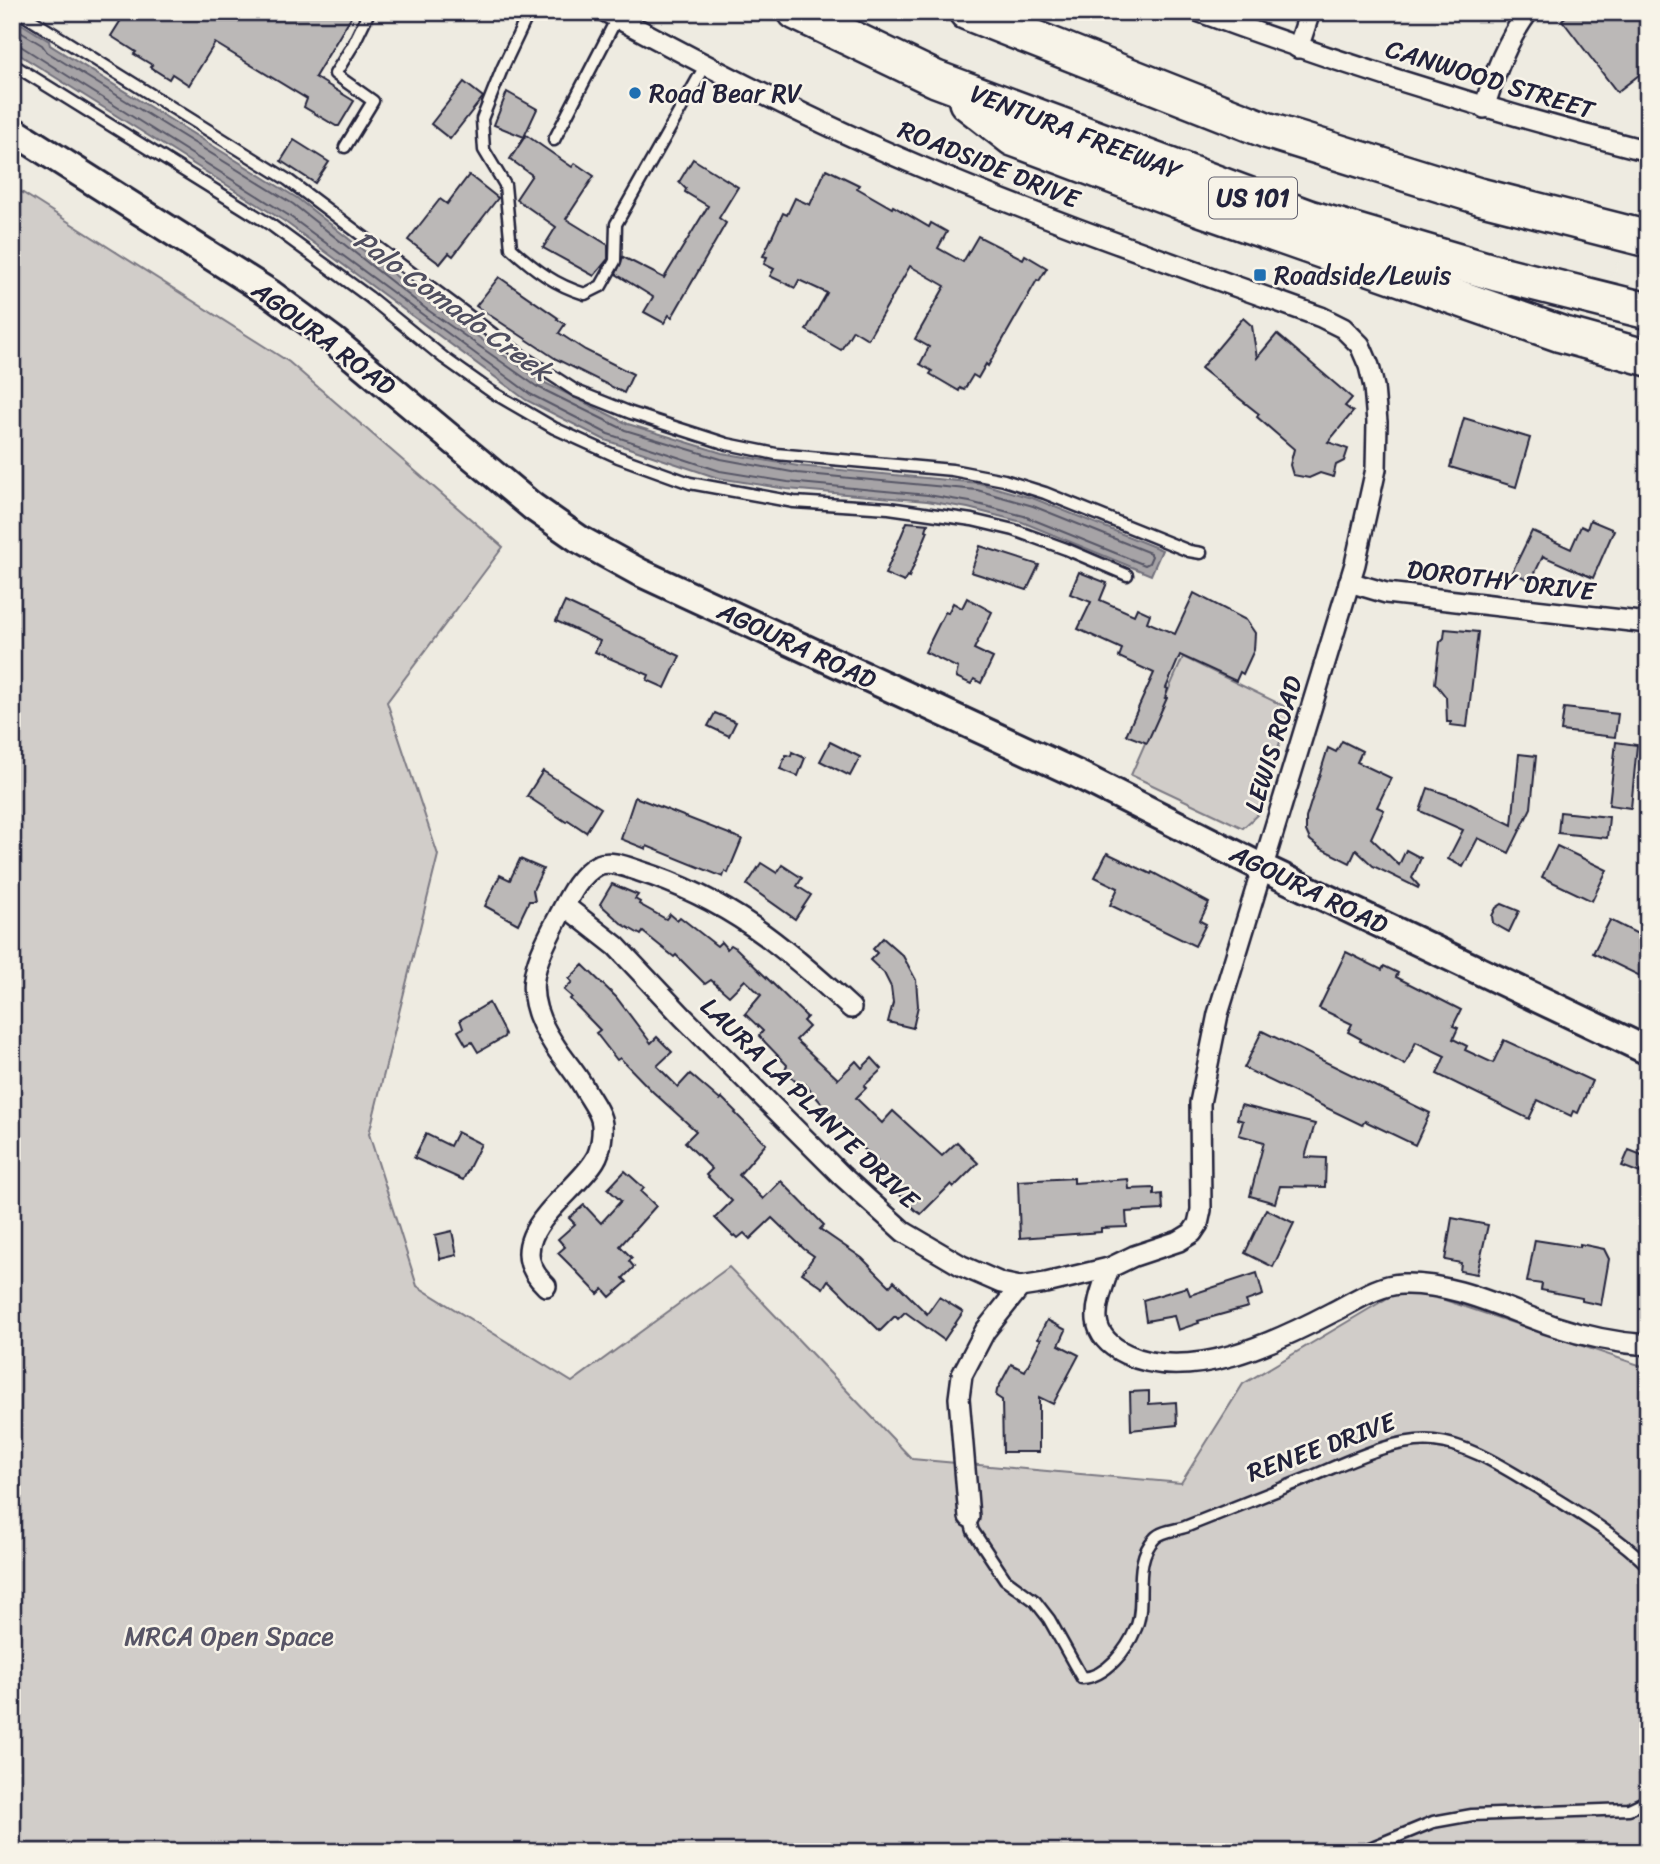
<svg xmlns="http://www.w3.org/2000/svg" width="1660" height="1864" font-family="Sriracha,sans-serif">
<rect width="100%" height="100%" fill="#eeebe1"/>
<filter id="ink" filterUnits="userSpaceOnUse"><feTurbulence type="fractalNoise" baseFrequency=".0143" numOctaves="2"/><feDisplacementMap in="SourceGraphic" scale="14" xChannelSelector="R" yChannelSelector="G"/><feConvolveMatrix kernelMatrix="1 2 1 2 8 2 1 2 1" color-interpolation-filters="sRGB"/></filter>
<g filter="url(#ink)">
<g fill="#d1cdc9" stroke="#7a7882" stroke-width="2">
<path d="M12 186 289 362 503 547 387 702 438 855 369 1134 417 1286 572 1382 729 1267 912 1459 1181 1483 1243 1384 1406 1287 1648 1368V1852H12Z"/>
<path d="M1183 657 1290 709 1258 814 1243 828 1131 775Z"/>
</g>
<path fill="#a6a3a6" stroke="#716f7b" stroke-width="2" d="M12 18 49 41 50 45 297 198 429 302 539 380 628 424 722 453 798 466 979 483 1035 499 1162 550 1151 575 1022 522 968 508 927 501 787 489 718 478 605 440 526 400 284 221 12 50Z"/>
<path fill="#eeebe1" d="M1648 200V290L1613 363 1578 352 1645 202Z"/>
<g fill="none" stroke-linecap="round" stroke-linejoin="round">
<path stroke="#575666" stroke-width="2" d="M12 27 42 45 47 52 293 204 425 308 536 386 625 430 721 459 797 473 977 490 1033 506 1150 553 1152 556 1149 563 1145 565 1024 516 970 502 928 495 788 482 720 471 608 434 530 394 288 215 19 45 12 44"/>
</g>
<g fill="#bbb8b7" stroke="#22223b" stroke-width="2">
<path d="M126 12H354L315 77 354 101 339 126H336L304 107 307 99 215 43 189 85 172 74 169 79 150 67 152 65 134 54 136 52 111 36Z"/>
<path d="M1571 12H1648V68L1617 92 1562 20Z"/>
<path d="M464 82 483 97 450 139 431 124Z"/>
<path d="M507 92 537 109 524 137 494 125Z"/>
<path d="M526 135 572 167 575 163 594 176 566 219 608 245V259L594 276 543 248 556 227 516 199 532 175 510 159Z"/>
<path d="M294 140 329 162 315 183 281 161Z"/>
<path d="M693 159 738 187 719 218 726 223 672 317 669 315 664 323 644 312 653 297 616 274 623 257 664 278 708 206 685 192 686 189 679 182Z"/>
<path d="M826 169 859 185 857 188 892 208 893 206 929 227 931 223 947 232 938 248 963 262 978 236 1023 259 1025 255 1047 268 1039 281 1037 280 988 366 986 364 978 378 973 375 964 390 960 388 959 391 930 374 932 371 920 364 929 347 915 339 945 286 910 266 868 339 853 330 841 350 806 330 827 293 799 280 795 288 770 276 774 269 764 264 767 257 763 256 783 213 787 215 795 198 810 205Z"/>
<path d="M469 175 498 198 453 256 449 253 440 264 408 240 440 199 447 204Z"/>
<path d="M499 277 558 318 557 319 565 324 559 333 585 350 633 374 624 393 556 359 476 306Z"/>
<path d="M1243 318 1252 326 1257 358 1277 334 1352 398 1345 406 1353 412 1328 442 1348 449 1344 461 1336 465 1333 477 1320 473 1309 478 1293 475 1290 465 1294 449 1257 417 1259 414 1201 368Z"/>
<path d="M1464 418 1530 438 1516 487 1450 467Z"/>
<path d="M1590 520 1614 530 1593 578 1543 556 1531 581 1512 572 1532 531 1571 549 1581 526 1587 529Z"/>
<path d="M907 522 928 524 926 530 928 531 909 577 907 576 904 582 885 574Z"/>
<path d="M980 546 1039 565 1027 590 971 572Z"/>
<path d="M1079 572 1107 583 1100 600 1134 615 1137 608 1150 614 1147 622 1175 634 1194 593 1246 620 1255 633 1254 650 1243 674 1240 672 1236 681 1180 655 1166 688 1168 689 1165 698H1167L1147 743 1126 735 1154 673 1119 657 1122 649 1078 629 1091 602 1070 594Z"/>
<path d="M967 598 992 612 974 649 993 658 981 683 974 679 971 684 956 677 958 668 925 652 945 612 948 613 953 603 962 608Z"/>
<path d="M565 602 680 656 665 688 647 680 649 675 595 652 600 641 556 621Z"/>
<path d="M1445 629 1478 632 1467 727 1450 725 1451 722H1447L1446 697 1435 683 1440 642 1444 638Z"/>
<path d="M1564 708 1618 714 1615 737 1561 731Z"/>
<path d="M715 713 736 722 729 736 708 726Z"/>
<path d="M1342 741 1362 751 1357 762 1391 778 1377 807 1384 810 1371 838 1399 865 1406 850 1421 858 1412 878 1419 886 1418 888 1373 866 1356 850 1350 863 1320 848 1310 840 1306 831V818L1328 748 1336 752Z"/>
<path d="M830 742 860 757 850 776 820 761Z"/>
<path d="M1616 742 1637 745 1631 808 1609 805Z"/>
<path d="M792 752 805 758 798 776 780 769 786 755 791 756Z"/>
<path d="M1519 754 1536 756 1531 808 1509 853 1478 838 1463 867 1448 859 1463 830 1420 811 1428 788 1460 799 1512 825Z"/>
<path d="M543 771 601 808 586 832 568 820 566 822 527 796Z"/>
<path d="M635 797 742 839 728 873 725 871 723 877 647 846 646 849 621 839Z"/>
<path d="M1560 812 1609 817 1607 838 1558 833Z"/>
<path d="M1557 846 1607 870 1592 901 1542 877Z"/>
<path d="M1107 853 1151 874 1152 872 1209 903 1200 921 1206 924 1195 946 1110 905 1118 888 1095 877Z"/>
<path d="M520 859 543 869 533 890 535 901H529L518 924 485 906 500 875 510 880Z"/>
<path d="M761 863 777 873 782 865 802 878 797 886 811 895 795 919 747 885Z"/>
<path d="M612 884 638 895 635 899 640 902 639 904 666 919 670 914 677 920 680 917 717 946 721 942 727 949 731 945 736 948 807 1017 803 1021 809 1027 796 1040 838 1079 856 1061 862 1068 872 1058 882 1069 864 1086 866 1088 856 1098 882 1123 893 1111 942 1156 957 1142 978 1163 954 1187 951 1184 921 1214 915 1210 872 1167 877 1161 846 1132 805 1084 800 1086 785 1071 787 1065 759 1036 763 1031 745 1014 761 995 745 980 729 996 711 980 705 984 676 955 674 957 643 932 641 935 622 924 600 904Z"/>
<path d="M1502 904 1519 911 1509 932 1493 923 1492 916 1496 908Z"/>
<path d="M1610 920 1648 939V959L1640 976 1593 953Z"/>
<path d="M883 938 903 956 916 980 918 1006 913 1028 888 1022 893 1003 891 987 884 973 870 960 877 953 873 949Z"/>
<path d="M1346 952 1382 970 1384 966 1398 973 1396 977 1461 1010 1453 1026 1458 1028 1453 1039 1467 1046 1465 1050 1493 1063 1504 1040 1592 1081 1578 1113 1573 1111 1571 1116 1538 1100 1529 1119 1437 1074 1445 1056 1416 1042 1405 1065 1360 1041 1361 1039 1348 1032 1352 1024 1319 1008Z"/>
<path d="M583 965 616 997 651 1043 657 1037 672 1052 657 1066 678 1087 690 1074 720 1100 722 1098 736 1112 735 1113 766 1144 739 1175 763 1199 781 1181 824 1225 820 1229 862 1258 890 1286 894 1281 927 1314 939 1297 963 1312 944 1340 905 1312 898 1319 895 1316 880 1331 828 1280 823 1288 802 1273 814 1256 804 1249 772 1218 750 1239 744 1233 738 1238 735 1235 733 1236 715 1218 732 1201 706 1175 712 1169 685 1142 696 1131 653 1092 620 1058 617 1060 596 1033 600 1030 570 999 572 997 564 990 572 982 569 979Z"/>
<path d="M489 1003 505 1034 504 1037 478 1052 472 1042 466 1045 458 1031 463 1028 460 1020Z"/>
<path d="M1262 1031 1430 1113 1415 1145 1365 1121 1362 1125 1244 1068Z"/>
<path d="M1241 1105 1315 1124 1305 1157 1326 1158 1325 1187 1280 1186 1275 1203 1250 1196 1264 1142 1239 1135 1243 1121 1237 1119Z"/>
<path d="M457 1132 481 1144 463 1180 414 1158 426 1134 450 1146Z"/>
<path d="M1629 1150 1647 1157 1640 1173 1622 1166Z"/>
<path d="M625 1171 644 1188 641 1192 656 1206 620 1246 632 1258 629 1261 634 1267 623 1278 627 1282 610 1297 603 1289 598 1294 573 1268 558 1253 565 1247 558 1239 575 1224 569 1218 584 1205 601 1223 621 1201 608 1189Z"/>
<path d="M1074 1178V1183L1128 1179 1129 1189 1154 1188V1195L1162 1194 1163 1210 1126 1212 1127 1227 1101 1228V1232L1020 1238 1018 1181Z"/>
<path d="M1266 1209 1294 1223 1273 1267 1245 1253Z"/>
<path d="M1452 1218 1488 1225 1477 1274 1460 1271 1461 1263 1445 1260Z"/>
<path d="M452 1231 457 1255 440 1259 435 1235Z"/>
<path d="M1535 1240 1580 1247V1244L1604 1249 1609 1259 1601 1305 1582 1301V1298L1541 1290 1542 1284 1527 1282Z"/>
<path d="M1257 1273 1263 1295 1246 1301 1248 1307 1198 1321 1199 1323 1178 1330 1174 1316 1146 1321 1143 1300 1187 1287 1190 1295Z"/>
<path d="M1047 1320 1066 1330 1059 1345 1079 1355 1053 1404 1039 1397V1452H1003L1002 1400 996 1396 997 1390 1011 1364 1025 1371 1041 1339 1038 1338Z"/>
<path d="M1149 1391V1404L1176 1402 1177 1425 1131 1430 1130 1392Z"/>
</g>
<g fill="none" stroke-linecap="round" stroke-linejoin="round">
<defs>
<g id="service">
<path d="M19 12 288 180 525 358 576 391 631 413 727 444 776 454 952 470 1004 480 1045 493 1189 551 1201 553"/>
<path d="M529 12 502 69 482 119 484 150 505 185 511 248C534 269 555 285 585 294L601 286 615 261 616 224 705 66"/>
<path d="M12 64 271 225 369 297 444 358 492 392 554 428 618 457 690 483 794 502 889 508 972 520 1014 530 1066 549 1127 575"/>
<path d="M554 140 617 18"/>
<path d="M345 147 373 101 335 74 353 45 369 12"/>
<path d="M969 1517 973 1531 1005 1579 1035 1601 1049 1619 1082 1678C1106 1677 1127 1650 1136 1628 1147 1602 1131 1562 1155 1538 1161 1531 1176 1530 1185 1527 1226 1511 1267 1494 1308 1478 1345 1463 1395 1437 1434 1441 1472 1445 1508 1471 1540 1489 1577 1512 1617 1535 1648 1566"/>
<path d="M1360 1852 1433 1822 1472 1815 1629 1809 1648 1800"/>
</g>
<g id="minor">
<path d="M1200 12C1347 66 1496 113 1648 151"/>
<path d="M1298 48 1310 12"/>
<path d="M1484 108C1495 73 1506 42 1528 12"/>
<path d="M1349 582 1386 593 1648 623"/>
<path d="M565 906 616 946 683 1017 842 1176 904 1232 962 1266 1001 1283 1020 1287 1046 1283 1109 1268 1134 1256 1179 1241 1192 1233 1198 1224 1201 1210 1200 1103 1218 1014 1355 564 1376 469 1377 422 1374 387 1369 366 1360 345 1343 328 1321 317C1186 268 1051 222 919 166 812 121 708 67 606 12"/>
<path d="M1109 1268C1097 1305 1083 1333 1126 1354 1189 1384 1276 1342 1333 1312 1354 1302 1377 1285 1401 1284 1455 1282 1504 1309 1554 1326 1584 1336 1616 1343 1648 1345"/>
<path d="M546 1286C495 1238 573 1197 595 1160 601 1151 604 1130 601 1119 598 1108 588 1096 583 1086 574 1070 562 1058 553 1043 521 994 532 968 557 920 567 901 578 875 598 865 610 860 627 867 639 871 728 899 784 946 851 1008"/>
<path d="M969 1517 959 1398 962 1375 985 1331 1020 1287"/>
</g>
<path id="secondary" d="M12 130 271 294 333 340 533 507 579 539 639 572 1077 774 1263 868 1648 1051"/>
<g id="motorway">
<path d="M796 12 936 79 1309 218 1496 273 1648 311"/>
<path d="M967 12 1266 130 1479 196 1648 239"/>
<path d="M967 102 1013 138 1178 200 1561 334 1648 358"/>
</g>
</defs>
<use href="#service" stroke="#22223b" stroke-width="15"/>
<use href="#minor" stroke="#22223b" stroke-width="24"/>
<use href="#secondary" stroke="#22223b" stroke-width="32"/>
<use href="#motorway" stroke="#22223b" stroke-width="40"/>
<use href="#service" stroke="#f7f3e8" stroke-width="10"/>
<use href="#minor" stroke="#f7f3e8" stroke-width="19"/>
<use href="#secondary" stroke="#f7f3e8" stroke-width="26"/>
<use href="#motorway" stroke="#f7f3e8" stroke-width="35"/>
</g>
</g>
<g fill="#1f6fb2" stroke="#f7f3e8" stroke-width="2.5">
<circle cx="635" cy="93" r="7"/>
<rect x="1253" y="268" width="14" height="14" rx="3.5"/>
</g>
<g text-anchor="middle" stroke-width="5" stroke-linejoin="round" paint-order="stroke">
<rect fill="#f7f3e8" stroke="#62616f" stroke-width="2" x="1209" y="177.5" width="88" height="41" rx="5"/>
<g font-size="24" font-weight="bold" fill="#22223b">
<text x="1253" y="206">US 101</text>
</g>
<g font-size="26" fill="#22223b" stroke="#f7f3e8">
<text transform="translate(1490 79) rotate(17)" y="9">CANWOOD STREET</text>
<text transform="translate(1076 132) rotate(21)" y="9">VENTURA FREEWAY</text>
<text transform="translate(989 164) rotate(22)" y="9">ROADSIDE DRIVE</text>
<text transform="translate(324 338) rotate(37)" y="9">AGOURA ROAD</text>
<text transform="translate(1501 580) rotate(7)" y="9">DOROTHY DRIVE</text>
<text transform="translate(797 645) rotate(25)" y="9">AGOURA ROAD</text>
<text transform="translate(1273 744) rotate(-73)" y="9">LEWIS ROAD</text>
<text transform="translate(1309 889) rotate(26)" y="9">AGOURA ROAD</text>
<text transform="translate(810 1103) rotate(44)" y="9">LAURA LA PLANTE DRIVE</text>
<text transform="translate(1321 1447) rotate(-20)" y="9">RENEE DRIVE</text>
</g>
<g font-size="26" fill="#22223b" stroke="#f7f3e8" text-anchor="start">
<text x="649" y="102">Road Bear RV</text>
<text x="1274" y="284">Roadside/Lewis</text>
</g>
<g font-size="26" fill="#575566" stroke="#f7f3e8">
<text x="229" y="1645">MRCA Open Space</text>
</g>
<g font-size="28" font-style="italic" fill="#504f60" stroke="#f7f3e8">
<text transform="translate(453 305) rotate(36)" y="10">Palo Comado Creek</text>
</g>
</g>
<rect width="1660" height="1864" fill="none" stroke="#f7f3e8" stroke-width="42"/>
<rect x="21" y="21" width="1618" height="1822" fill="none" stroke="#22223b" stroke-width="2.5" filter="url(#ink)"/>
</svg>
